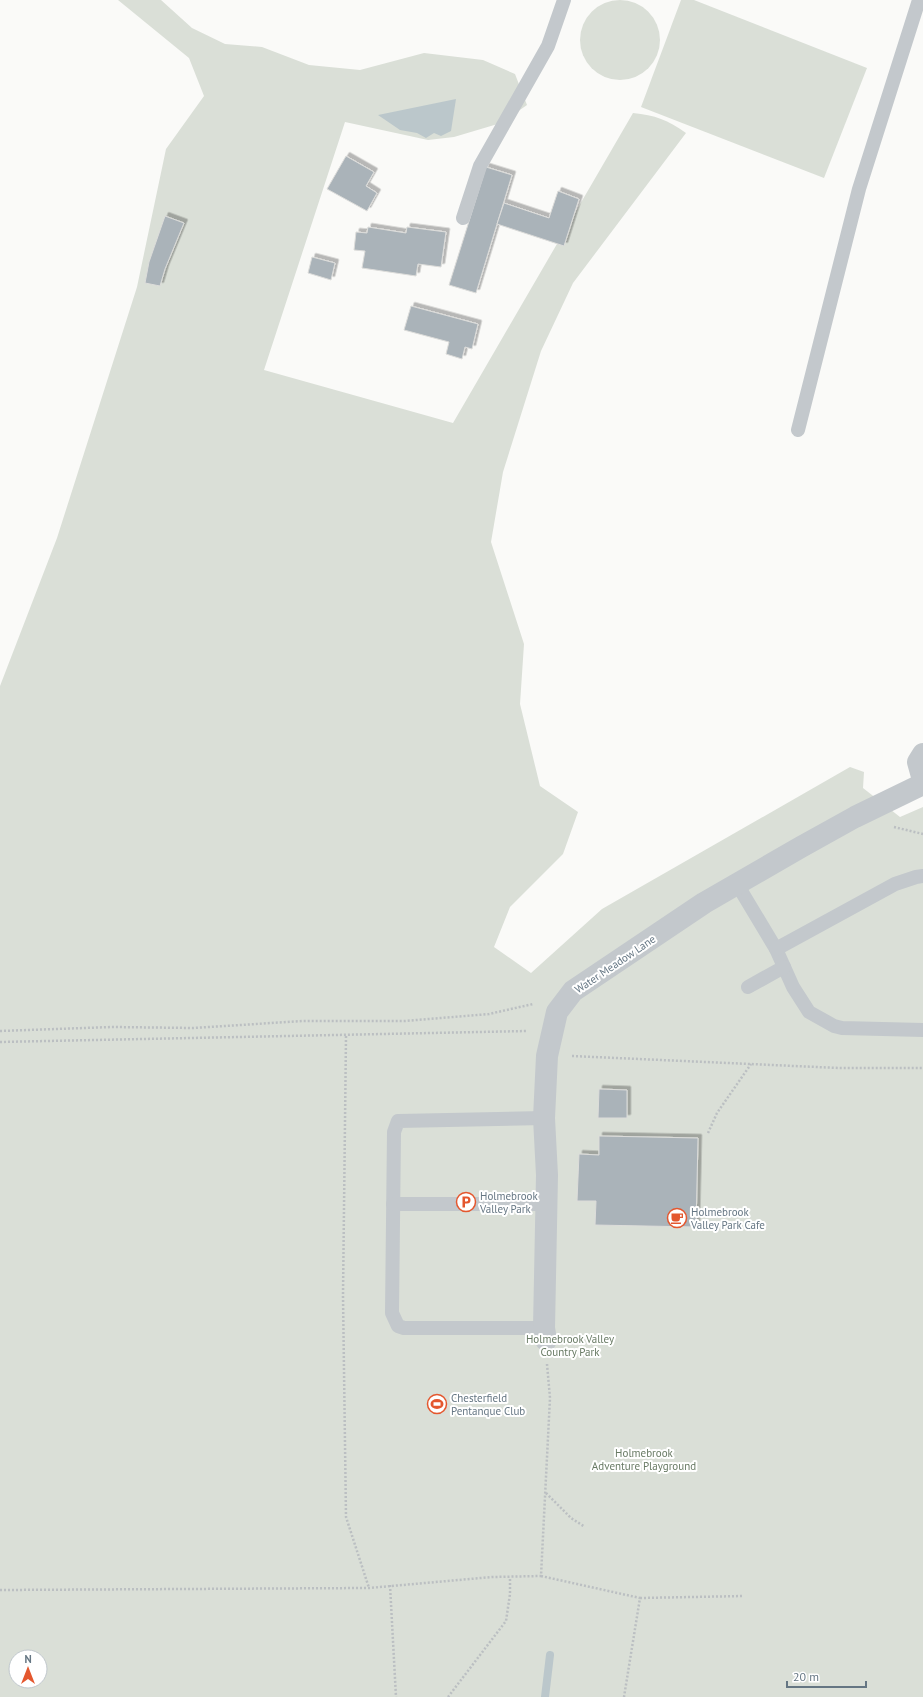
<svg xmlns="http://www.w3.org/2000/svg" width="923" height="1697" font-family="'PT Sans',sans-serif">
<defs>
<filter id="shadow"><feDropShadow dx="3.5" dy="-3.5" stdDeviation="0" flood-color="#0004"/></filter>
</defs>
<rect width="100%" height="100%" fill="#fafaf8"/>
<g fill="#dadfd7" fill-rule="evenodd">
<circle cx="620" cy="40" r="40"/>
<path d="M118 0H161L192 28 225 44 262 47 309 65 360 70 424 53 483 60 515 74 527 105 501 123 454 137 428 140 345 122 264 370 453 423 633 113C655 115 668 120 686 133L573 283 541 351 503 472 491 542 524 644 520 704 540 786 578 812 563 854 510 907 494 947 531 973 602 909 850 767 864 772 863 788 900 817 923 807V1697H0V686L57 538 137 287 166 149 204 96 189 58ZM16 1657H40V1681H16Z"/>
<path d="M681 0H694L867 68 824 178 641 107Z"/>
</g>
<path fill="#bbc7cb" d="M456 99 451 131 441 136 434 133 426 138 417 133 400 130 378 115Z"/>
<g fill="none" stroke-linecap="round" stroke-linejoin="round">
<path stroke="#bbc7cb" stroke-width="8" d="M545 1697 550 1655"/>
</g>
<g fill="#aab3b9" stroke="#dcdcda" filter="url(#shadow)">
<path d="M346 156 374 172 366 186 377 193 367 211 327 189Z"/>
<path d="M486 167 512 175 476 293 449 285Z"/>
<path d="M558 191 579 199 564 246 497 224 504 203 549 218Z"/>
<path d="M165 216 184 223 165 269 160 286 145 283 149 262Z"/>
<path d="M368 227 406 233 407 227 446 232 441 267 418 264 416 276 362 268 365 251 354 250 356 232 367 233Z"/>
<path d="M312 257 335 263 331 280 308 273Z"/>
<path d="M411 306 478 324 472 349 465 347 462 359 446 354 449 342 404 330Z"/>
<path d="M599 1089 627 1090V1118H598Z"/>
<path d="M599 1136 698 1138 696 1227 595 1225 596 1201H577L579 1154 599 1155Z"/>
</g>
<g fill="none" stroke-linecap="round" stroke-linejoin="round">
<g stroke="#bbbfc2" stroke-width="2.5" stroke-dasharray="2 2" stroke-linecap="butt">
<path d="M894 827 923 834"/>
<path d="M0 1031 112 1027 193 1028 303 1021H405L489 1014 533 1004"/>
<path d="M346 1036 343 1295 346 1517 369 1588"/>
<path d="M0 1042 527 1031"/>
<path d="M572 1056 839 1068H923"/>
<path d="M708 1133 717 1113 751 1064"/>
<path d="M546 1493 571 1518 585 1527"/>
<path d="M541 1576 640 1598 624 1697"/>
<path d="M390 1585 396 1697"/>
<path d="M0 1590 369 1588 492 1577 541 1576 550 1398 547 1364"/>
<path d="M640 1598 744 1596"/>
<path d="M448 1697 506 1621 510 1594V1577"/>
</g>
<g stroke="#c3c8cc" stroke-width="14">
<path d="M463 218 480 166 548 46 564 0"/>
<path d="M798 430 859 189 919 0"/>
<path d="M737 884 776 949 793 987 809 1012 834 1026 842 1028 923 1030"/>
<path d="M776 949 895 884 916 877 923 876"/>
<path d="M748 987 784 967"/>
<path d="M544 1118 398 1121 394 1132 392 1313 398 1326 404 1328H544"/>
<path d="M393 1204H547"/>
</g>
<g stroke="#c3c8cc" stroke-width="22">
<path d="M923 754 918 762 923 780"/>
<path d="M546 1340 544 1328 547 1175 544 1118 547 1056 557 1012 573 991 704 903 801 847 855 817 923 784"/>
</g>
</g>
<defs>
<symbol id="parking-ring" viewBox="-11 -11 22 22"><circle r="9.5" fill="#fff" stroke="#e4572e" stroke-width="1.5"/><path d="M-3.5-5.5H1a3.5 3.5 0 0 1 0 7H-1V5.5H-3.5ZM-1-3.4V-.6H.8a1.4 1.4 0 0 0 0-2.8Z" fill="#e4572e"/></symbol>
<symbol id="cafe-ring" viewBox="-11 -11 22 22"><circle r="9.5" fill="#fff" stroke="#e4572e" stroke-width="1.5"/><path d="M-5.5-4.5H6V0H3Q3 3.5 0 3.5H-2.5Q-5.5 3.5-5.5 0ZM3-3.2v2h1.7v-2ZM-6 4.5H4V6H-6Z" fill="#e4572e"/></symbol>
<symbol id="stadium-ring" viewBox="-11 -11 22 22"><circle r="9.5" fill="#fff" stroke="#e4572e" stroke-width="1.5"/><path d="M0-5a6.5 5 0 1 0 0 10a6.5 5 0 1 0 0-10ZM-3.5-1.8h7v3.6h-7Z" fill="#e4572e"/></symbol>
</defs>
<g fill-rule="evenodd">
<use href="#parking-ring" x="455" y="1191" width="22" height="22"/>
<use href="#cafe-ring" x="666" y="1207" width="22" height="22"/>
<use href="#stadium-ring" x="426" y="1393" width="22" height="22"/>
</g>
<g text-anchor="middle" stroke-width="4" stroke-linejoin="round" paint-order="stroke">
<g font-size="11" fill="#657683" stroke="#fff">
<text transform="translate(615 964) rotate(-34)" y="4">Water Meadow Lane</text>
</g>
<g font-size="11" fill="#657683" stroke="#fff" text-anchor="start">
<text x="480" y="1200">Holmebrook<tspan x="480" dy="13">Valley Park</tspan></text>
<text x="691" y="1216">Holmebrook<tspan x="691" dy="13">Valley Park Cafe</tspan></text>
<text x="451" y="1402">Chesterfield<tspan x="451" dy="13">Pentanque Club</tspan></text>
</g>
<g font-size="11" fill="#687a64" stroke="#fff">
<text x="570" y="1343">Holmebrook Valley<tspan x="570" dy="13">Country Park</tspan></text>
<text x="644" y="1457">Holmebrook<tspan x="644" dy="13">Adventure Playground</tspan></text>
</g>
</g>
<g transform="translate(28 1669)"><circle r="19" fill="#ffffff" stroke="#c1c8cd"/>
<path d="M0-3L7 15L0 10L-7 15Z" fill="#e4572e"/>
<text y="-6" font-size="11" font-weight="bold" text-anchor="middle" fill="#657683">N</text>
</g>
<path d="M787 1681v6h79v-6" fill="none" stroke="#657683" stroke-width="2"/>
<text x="793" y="1681" font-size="12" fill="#657683" stroke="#ffffff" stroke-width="3" paint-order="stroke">20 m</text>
</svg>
